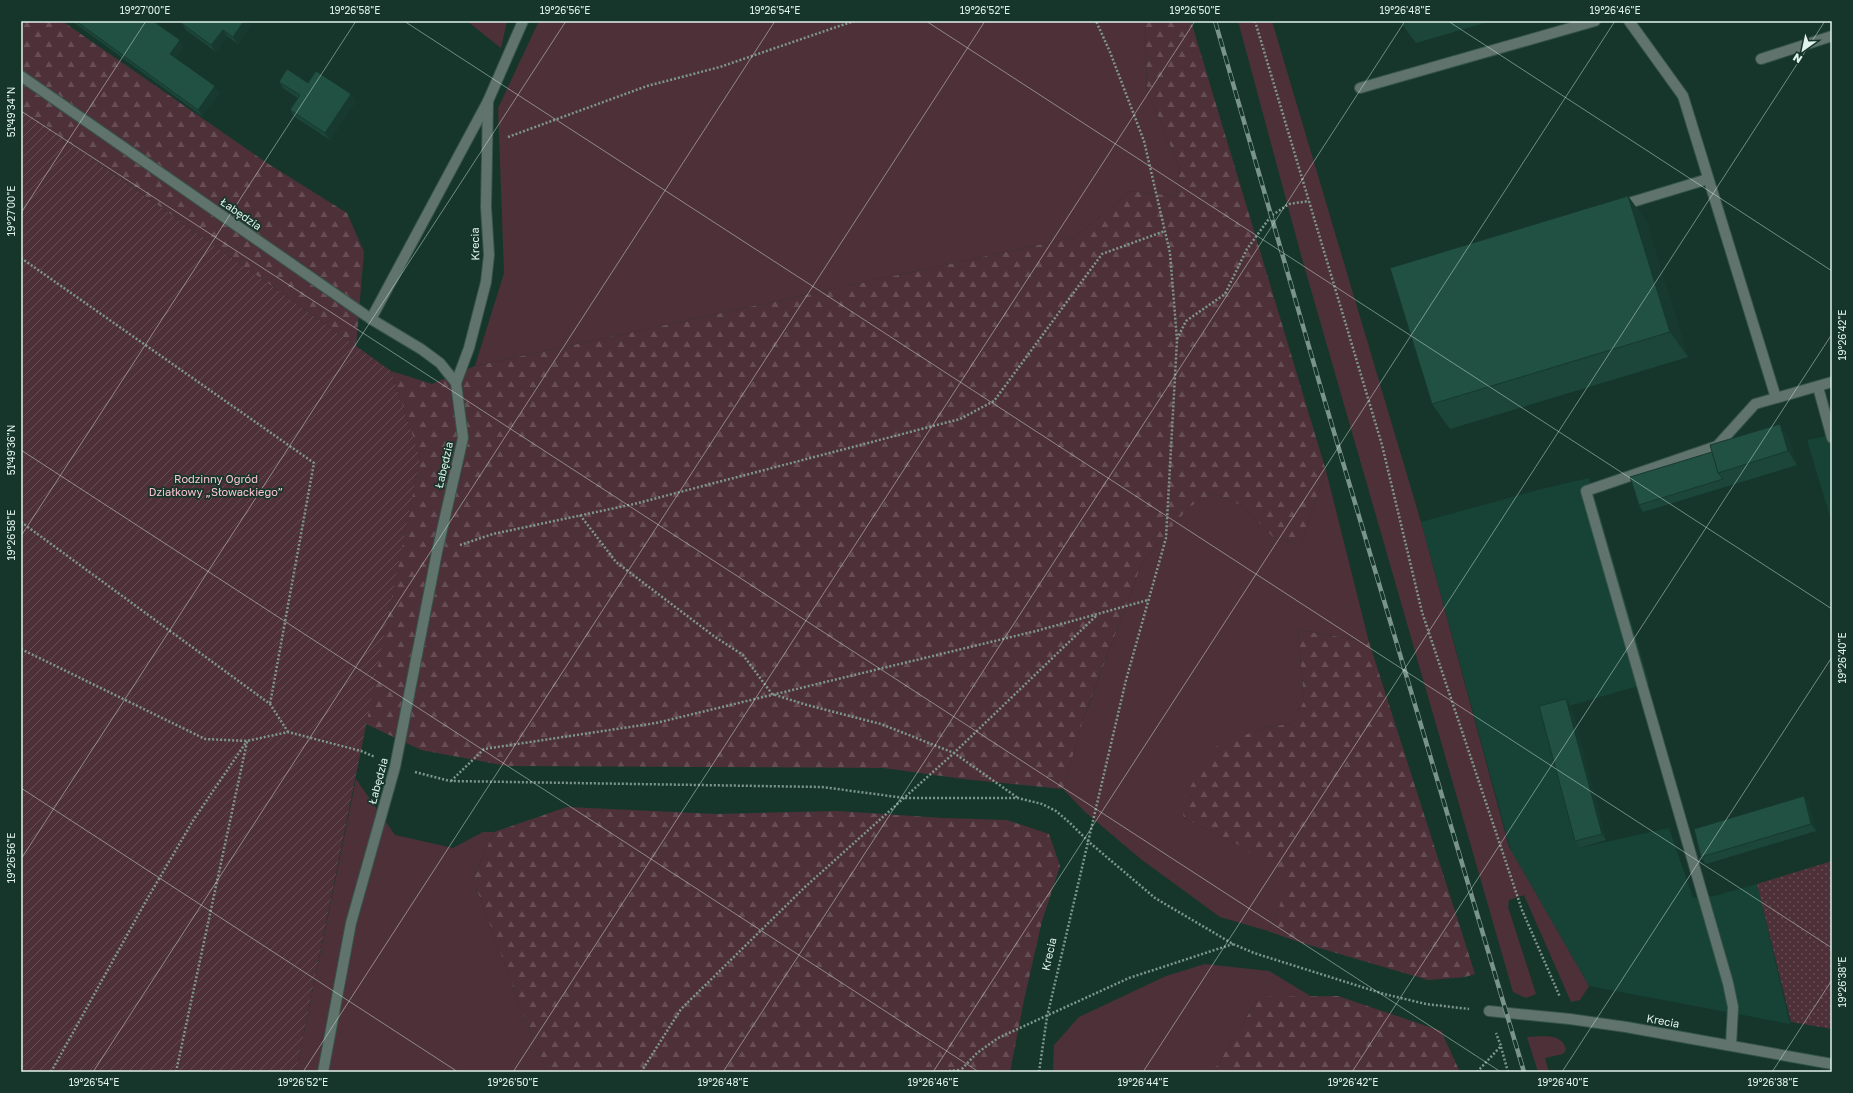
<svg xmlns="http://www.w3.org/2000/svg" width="1853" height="1093" font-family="'Golos Text',sans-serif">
<defs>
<pattern id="forest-firs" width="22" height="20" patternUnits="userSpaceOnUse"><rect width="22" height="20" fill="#4e3039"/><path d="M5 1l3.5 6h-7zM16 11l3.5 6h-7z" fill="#674e56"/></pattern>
<pattern id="park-dots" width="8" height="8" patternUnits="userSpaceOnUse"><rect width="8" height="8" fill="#4e3039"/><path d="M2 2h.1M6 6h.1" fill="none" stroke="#674e56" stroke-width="1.8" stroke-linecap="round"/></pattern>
<pattern id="garden-furrows" width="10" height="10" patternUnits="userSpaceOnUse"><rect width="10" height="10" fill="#4e3039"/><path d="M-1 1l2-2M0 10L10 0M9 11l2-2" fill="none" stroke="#674e56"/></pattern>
</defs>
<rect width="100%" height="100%" fill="#16362c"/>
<g fill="#174236">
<path d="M1832 435V523L1807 440Z"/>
<path d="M1589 478 1649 683 1544 713 1579 848 1669 828 1693 898 1714 896 1757 884 1790 1024 1589 986 1511 851 1421 522 1545 488Z"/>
</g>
<g fill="#4e3039">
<path d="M467 21H507L501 48Z"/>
<path d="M539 21H1145L1147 89 1180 169 1176 196 1131 191 1075 237 475 366 504 273 498 108Z"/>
<path d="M1238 21H1272L1421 522 1509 847 1589 986 1580 1000 1571 1002 1524 895 1509 900 1508 907 1536 994 1526 998 1513 992 1301 255Z"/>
<path d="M1326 471 1369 642 1298 630 1304 701 1292 723 1260 729 1184 818 1239 845 1288 882 1278 911 1268 931 1220 917 1142 860 1085 812 1063 789 1082 723 1142 563 1189 507 1214 494 1243 506 1273 537 1300 545Z"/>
<path d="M356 779 395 835 453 848 483 832H494L473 879 533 1039 548 1072H296Z"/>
<path d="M1205 964 1269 971 1312 997H1259L1213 1072H1053L1054 1045 1079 1017 1166 976Z"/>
<path d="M1527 1037C1541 1037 1562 1032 1566 1050L1563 1054 1545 1058 1549 1072H1538Z"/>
</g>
<g fill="url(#forest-firs)">
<path d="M21 21H62L267 163 347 213 364 252 356 346 21 108Z"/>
<path d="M1145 21H1191L1326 471 1300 545 1273 537 1243 506 1214 494 1189 507 1142 563 1084 717 1063 789 963 779 884 768 507 766 421 750 366 724 420 458 391 371 432 384 475 366 1075 237 1131 191 1176 196 1180 169 1147 89Z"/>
<path d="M1298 630 1369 642 1475 974 1465 977 1428 980 1299 942 1268 931 1278 911 1287 882 1239 845 1184 818 1181 803 1213 748 1260 729 1292 723 1304 701Z"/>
<path d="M567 807 716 814 838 811 943 818 1007 820 1049 834 1060 866 1042 921 1024 1000 1010 1072H548L533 1039 473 879 494 832Z"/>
<path d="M1338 996 1441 1031 1460 1072H1213L1259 997Z"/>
</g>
<path fill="url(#park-dots)" d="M1832 861V1029L1791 1022 1757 884Z"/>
<path fill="url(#garden-furrows)" d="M21 108 391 371 420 458 296 1072H21Z"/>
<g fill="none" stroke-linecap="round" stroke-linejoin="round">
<defs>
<g id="lane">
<path d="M1629 21 1683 96 1776 398"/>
<path d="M1761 59 1832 36"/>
<path d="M1360 88 1595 21"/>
<path d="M1619 206 1708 179"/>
<path d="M1818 387 1832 438"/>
<path d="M1731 1045 1733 1007 1728 983 1586 491 1717 446 1755 404 1832 382"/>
</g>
<g id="street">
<path d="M21 76 371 319 421 349 440 363 456 383 463 438 437 552 395 767 351 923 323 1072"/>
<path d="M488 101 523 21"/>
<path d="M371 319 488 101 486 207 489 255 486 282 469 348 456 383"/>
<path d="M1489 1011 1570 1019 1626 1027 1832 1064"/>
</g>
</defs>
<use href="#lane" stroke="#36544b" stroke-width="12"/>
<use href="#street" stroke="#36544b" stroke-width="12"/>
<g stroke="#7e978e" stroke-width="2.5" stroke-dasharray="2 2" stroke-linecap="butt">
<path d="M1255 21 1382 445 1422 612 1522 910 1560 997"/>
<path d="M508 137 647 86 720 67 854 21"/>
<path d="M21 258 314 463 270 704"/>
<path d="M1177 339 1186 321 1225 294 1247 249 1271 216 1289 204 1309 201"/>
<path d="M580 515 616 562 715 637 743 655 772 694 807 705 881 724 954 753 1018 798"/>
<path d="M21 522 270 704 288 732"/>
<path d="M460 545 493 534 634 504 960 419 994 401 1102 254 1165 231"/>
<path d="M21 649 205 739 247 741 288 732 361 751 375 757"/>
<path d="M415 772 450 781 822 787 905 798H1018L1042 804 1056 811 1070 823 1089 842 1155 898 1233 944 1254 953 1384 994 1426 1004 1469 1009"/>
<path d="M451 781 484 749 656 723 1036 631 1148 600"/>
<path d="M1501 1047 1508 1072"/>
<path d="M51 1072 146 901 194 819 247 741"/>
<path d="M176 1072 247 742"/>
<path d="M641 1072 681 1009 805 887 954 753 1097 615"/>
<path d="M937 1072 960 1070"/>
<path d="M959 1072 977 1053 998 1038 1129 978 1233 944"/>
<path d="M1039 1072 1047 1017 1126 680 1166 538 1177 340 1170 253 1144 141 1110 52 1096 21"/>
<path d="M1477 1072 1501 1046 1496 1033"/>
</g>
<use href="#lane" stroke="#60746d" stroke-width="10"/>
<use href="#street" stroke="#60746d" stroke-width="10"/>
<defs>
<path id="rail" d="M1215 21 1320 385 1524 1072"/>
</defs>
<use href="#rail" stroke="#7b948b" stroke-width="4.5"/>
<use href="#rail" stroke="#16362c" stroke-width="3" stroke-dasharray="9" stroke-linecap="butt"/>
</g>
<g fill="#1c463a">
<path d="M72 21H153L184 47 176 58 220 93 202 116Z"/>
<path d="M183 21H248L251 25 238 44 227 36 216 52 186 30 181 23Z"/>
<path d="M1401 21H1491L1416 43 1402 24Z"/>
<path d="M279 82 308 83 356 101 330 140 295 117 290 110 298 98 284 89Z"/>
<path d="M1628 196 1646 221 1688 357 1450 429 1432 404Z"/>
<path d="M1789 438 1797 465 1643 512 1639 505 1712 452Z"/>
<path d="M1571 706 1606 840 1579 848 1575 841Z"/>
<path d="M1804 796 1808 803 1816 831 1706 864 1701 857Z"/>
</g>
<g fill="#17392f">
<path d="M244 21H248L251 25 238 44 233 37Z"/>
<path d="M223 30 227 36 216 52 211 45Z"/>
<path d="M180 40 184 47 175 61 170 54Z"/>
<path d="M215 86 220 93 202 116 198 110Z"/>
<path d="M351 94 356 101 330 140 325 133Z"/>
<path d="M1628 196 1646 221 1688 357 1670 332Z"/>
<path d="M1780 424 1789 438 1797 465 1788 451Z"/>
<path d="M1566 699 1571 706 1606 840 1602 834Z"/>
<path d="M1804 796 1808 803 1816 831 1811 824Z"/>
</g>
<g fill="#215143" stroke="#17392f">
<path d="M76 21H153L180 40 170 54 215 86 198 110Z"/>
<path d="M183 21H244L233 37 223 30 211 45 181 23Z"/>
<path d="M1401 21H1411L1402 24Z"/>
<path d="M287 69 308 83 316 71 351 94 325 133 290 110 300 95 279 82Z"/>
<path d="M1628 196 1670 332 1432 404 1390 268Z"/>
<path d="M1780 424 1788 451 1718 473 1710 445Z"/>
<path d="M1712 452 1718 473 1723 479 1639 505 1630 477Z"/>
<path d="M1566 699 1602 834 1575 841 1539 706Z"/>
<path d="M1804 796 1811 824 1701 857 1694 829Z"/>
</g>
<path fill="none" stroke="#e1f3ec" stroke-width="1" stroke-opacity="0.45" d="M404 21 1832 948M926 21 1832 609M1448 21 1832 271M21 111 1501 1072M21 213 146 21M21 450 979 1072M21 536 356 21M21 788 458 1072M21 859 566 21M93 1072 775 21M303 1072 985 21M513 1072 1195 21M723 1072 1405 21M933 1072 1615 21M1143 1072 1825 21M1352 1072 1832 334M1562 1072 1832 657M1772 1072 1832 980"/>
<g text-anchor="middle" stroke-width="3.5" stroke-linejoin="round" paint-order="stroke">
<g font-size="11" fill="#e1f3ec" stroke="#16362c">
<text transform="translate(241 214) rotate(35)" y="4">Łabędzia</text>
<text transform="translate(475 244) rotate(-91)" y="4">Krecia</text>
<text transform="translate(444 465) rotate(-77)" y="4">Łabędzia</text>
<text transform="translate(378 781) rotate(-75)" y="4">Łabędzia</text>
<text transform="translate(1049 954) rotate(-77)" y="4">Krecia</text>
<text transform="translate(1663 1021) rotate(10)" y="4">Krecia</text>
</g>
<g font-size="11" fill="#fdc2d2" stroke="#16362c">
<text x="216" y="483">Rodzinny Ogród<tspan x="216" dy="13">Działkowy „Słowackiego”</tspan></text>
</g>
</g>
<rect width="1853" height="1093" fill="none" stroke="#16362c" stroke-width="44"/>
<g transform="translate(1803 50) rotate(213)" stroke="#16362c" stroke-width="3" paint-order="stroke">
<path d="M0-3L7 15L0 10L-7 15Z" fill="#e1f3ec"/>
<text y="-6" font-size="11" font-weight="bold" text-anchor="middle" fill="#e1f3ec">N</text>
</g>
<rect x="22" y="22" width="1809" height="1049" fill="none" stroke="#e1f3ec" stroke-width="1.5"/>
<g font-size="10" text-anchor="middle" fill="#e1f3ec">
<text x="145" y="14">19°27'00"E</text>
<text x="355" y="14">19°26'58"E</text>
<text x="565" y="14">19°26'56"E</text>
<text x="775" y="14">19°26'54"E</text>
<text x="985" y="14">19°26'52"E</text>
<text x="1195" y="14">19°26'50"E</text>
<text x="1405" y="14">19°26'48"E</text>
<text x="1615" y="14">19°26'46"E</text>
<text transform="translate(11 112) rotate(-90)" y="4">51°49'34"N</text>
<text transform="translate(11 211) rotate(-90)" y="4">19°27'00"E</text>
<text transform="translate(1842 335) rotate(-90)" y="4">19°26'42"E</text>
<text transform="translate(11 450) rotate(-90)" y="4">51°49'36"N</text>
<text transform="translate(11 535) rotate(-90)" y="4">19°26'58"E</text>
<text transform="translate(1842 658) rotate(-90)" y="4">19°26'40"E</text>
<text transform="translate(11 858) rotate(-90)" y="4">19°26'56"E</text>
<text transform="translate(1842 982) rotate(-90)" y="4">19°26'38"E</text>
<text x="94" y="1086">19°26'54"E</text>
<text x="303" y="1086">19°26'52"E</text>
<text x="513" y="1086">19°26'50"E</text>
<text x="723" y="1086">19°26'48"E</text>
<text x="933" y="1086">19°26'46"E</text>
<text x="1143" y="1086">19°26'44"E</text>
<text x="1353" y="1086">19°26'42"E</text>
<text x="1563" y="1086">19°26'40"E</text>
<text x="1773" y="1086">19°26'38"E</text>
</g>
</svg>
